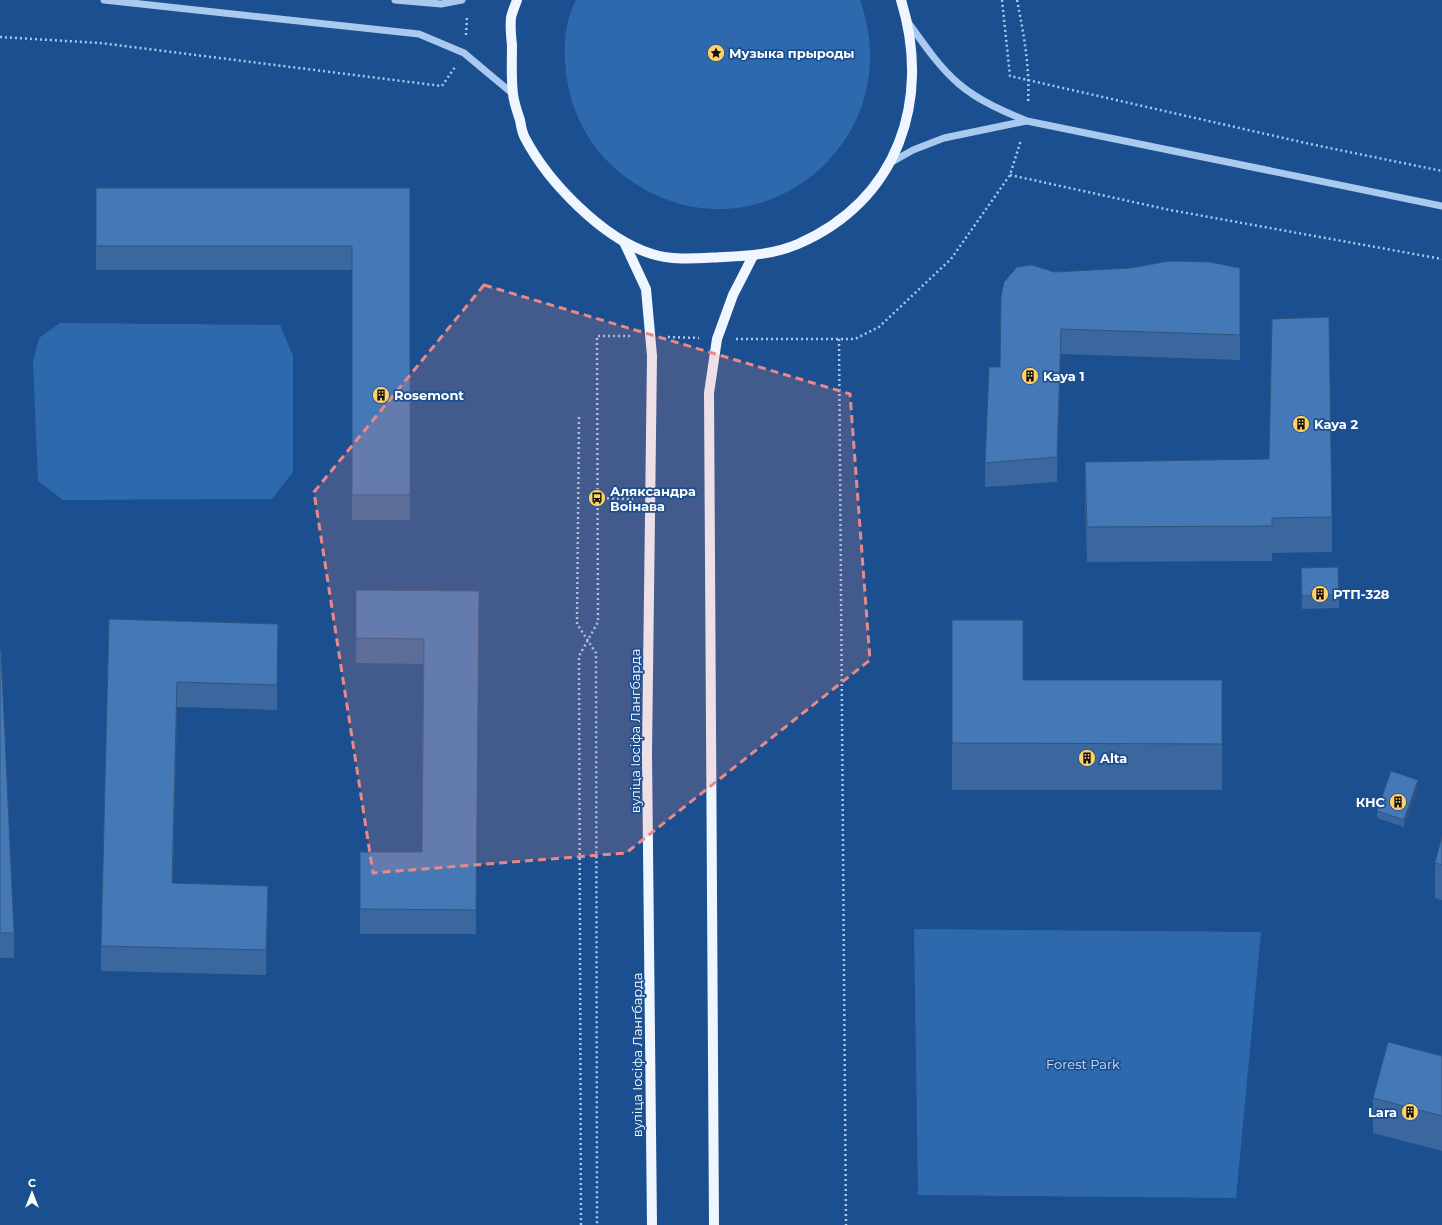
<svg xmlns="http://www.w3.org/2000/svg" width="1442" height="1225" font-family="Montserrat,sans-serif">
<rect width="100%" height="100%" fill="#1b4f8f"/>
<g fill="#2e69ad">
<path d="M576 0H860C912 145 752 269 627 178 599 158 579 128 570 95 563 65 561 28 576 0Z"/>
<path d="M60 323 280 325 293 356V472L272 499 63 500 38 481 33 362 39 338Z"/>
<path d="M914 929 1261 932 1236 1198 918 1195Z"/>
</g>
<g fill="none" stroke-linecap="round" stroke-linejoin="round">
<g stroke="#a9c9ee" stroke-width="2.5" stroke-dasharray="2 3" stroke-linecap="butt">
<path d="M1002 0 1010 76 1310 144 1442 171"/>
<path d="M1017 0C1024 35 1030 68 1028 104"/>
<path d="M466 35 467 16"/>
<path d="M0 37 100 43 442 86 455 67"/>
<path d="M1010 175 1170 210 1442 259"/>
<path d="M668 337 699 338"/>
<path d="M736 339H855L879 327 951 259 1010 175 1021 140"/>
<path d="M839 339 846 1225"/>
<path d="M579 417 577 624 596 653 597 1225"/>
<path d="M597 498 633 499"/>
<path d="M581 1225 579 656 598 622 597 336H633"/>
</g>
<g stroke="#a9c9ee" stroke-width="7">
<path d="M104 0 419 34 464 53 513 94"/>
<path d="M395 0 441 4 462 0"/>
<path d="M908 22C923 43 939 67 959 84 979 101 1003 111 1027 121L1442 206"/>
<path d="M890 163 913 150 944 138 1026 121"/>
</g>
<g stroke="#f0f6ff" stroke-width="10">
<path d="M517 0C515 6 512 12 511 18 510 26 511 36 512 45 512 61 511 78 513 94 514 103 517 111 520 120 521 126 522 133 525 138 548 182 603 239 652 254 674 261 700 258 724 257 748 256 775 254 798 244 898 201 932 100 901 0"/>
<path d="M624 242 646 289 652 356 647 753 652 1225"/>
<path d="M714 1225 709 393 717 339 733 295 753 256"/>
</g>
</g>
<g fill="#3a679d">
<path d="M96 188H410V520H352V270H96Z"/>
<path d="M1240 268V360L1061 354 1057 482 985 487V463L1000 367 1054 272Z"/>
<path d="M1085 462 1332 517V552L1272 553V561L1087 562 1085 497Z"/>
<path d="M1301 568 1339 595V608L1302 609Z"/>
<path d="M356 590 479 591 476 934H360V852H422L423 664 356 663Z"/>
<path d="M109 619 278 649 277 710 177 707 173 883 268 911 266 975 101 971V946Z"/>
<path d="M952 620 1023 680H1222V790H952Z"/>
<path d="M0 650 14 933V958H0Z"/>
<path d="M1418 787 1404 827 1377 818V811Z"/>
<path d="M1442 836V900L1435 898V863Z"/>
<path d="M1442 1056V1151L1373 1133V1098Z"/>
</g>
<g fill="#305480">
<path d="M1061 329V354L1057 482V457Z"/>
<path d="M278 624V649L277 710V685Z"/>
<path d="M177 682V707L172 908V883Z"/>
<path d="M1418 780V787L1404 827V820Z"/>
<path d="M268 886V911L266 975V950Z"/>
</g>
<g fill="#4478b7" stroke="#305480">
<path d="M96 188H410V495H352V246H96Z"/>
<path d="M1169 261 1210 262 1240 268V335L1061 329 1057 457 985 463 989 367H1000L1001 297 1004 282 1017 267 1032 265 1054 272 1131 268Z"/>
<path d="M1329 317 1332 517 1272 518V526L1087 527 1085 462 1269 459 1272 319Z"/>
<path d="M1338 567 1339 595 1302 596 1301 568Z"/>
<path d="M356 590 479 591 476 910 360 909V852H422L424 639 356 638Z"/>
<path d="M109 619 278 624 277 685 177 682 172 883 268 886 266 950 101 946Z"/>
<path d="M952 620H1023V680H1222V744L952 743Z"/>
<path d="M0 650H1L14 933H0Z"/>
<path d="M1391 771 1418 780 1404 820 1377 811Z"/>
<path d="M1442 836V865L1435 863Z"/>
<path d="M1388 1042 1442 1056V1116L1373 1098Z"/>
</g>
<path fill="#e88989" fill-opacity="0.2" stroke="#e88989" stroke-width="3" stroke-dasharray="8 5" stroke-linejoin="round" d="M484 285 850 394 870 660 626 853 373 873 314 492Z"/>
<defs>
<symbol id="sight-disc" viewBox="-11 -11 22 22"><circle r="9.5" fill="#ffd166" stroke="#1b4f8f"/><path d="M0-6L1.8-2.2L6-1.7L2.9 1.2L3.7 5.4L0 3.3L-3.7 5.4L-2.9 1.2L-6-1.7L-1.8-2.2Z" fill="#111"/></symbol>
<symbol id="building-disc" viewBox="-11 -11 22 22"><circle r="9.5" fill="#ffd166" stroke="#1b4f8f"/><path d="M-4-6H4V6H1V3H-1V6H-4ZM-2.5-4.3h1.7v1.8h-1.7ZM.8-4.3h1.7v1.8H.8ZM-2.5-1h1.7V.8h-1.7ZM.8-1h1.7V.8H.8Z" fill="#111"/></symbol>
<symbol id="bus-disc" viewBox="-11 -11 22 22"><circle r="9.5" fill="#ffd166" stroke="#1b4f8f"/><path d="M-5-6H5V4H4V6H2V4H-2V6H-4V4H-5ZM-3.5-4V0h7V-4ZM-3.5 1.2v1.5H-2V1.2ZM2 1.2v1.5H3.5V1.2Z" fill="#111"/></symbol>
</defs>
<g fill-rule="evenodd">
<use href="#sight-disc" x="706" y="43" width="20" height="20"/>
<use href="#building-disc" x="1020" y="366" width="20" height="20"/>
<use href="#building-disc" x="371" y="385" width="20" height="20"/>
<use href="#building-disc" x="1291" y="414" width="20" height="20"/>
<use href="#bus-disc" x="587" y="488" width="20" height="20"/>
<use href="#building-disc" x="1310" y="584" width="20" height="20"/>
<use href="#building-disc" x="1077" y="748" width="20" height="20"/>
<use href="#building-disc" x="1388" y="792" width="20" height="20"/>
<use href="#building-disc" x="1400" y="1102" width="20" height="20"/>
</g>
<g text-anchor="middle" stroke-width="3.5" stroke-linejoin="round" paint-order="stroke">
<g font-size="13" font-weight="bold" fill="#fff" stroke="#1b4f8f" text-anchor="start">
<text x="729" y="58">Музыка прыроды</text>
<text x="1043" y="381">Kaya 1</text>
<text x="394" y="400">Rosemont</text>
<text x="1314" y="429">Kaya 2</text>
<text x="610" y="496">Аляксандра<tspan x="610" dy="15">Воінава</tspan></text>
<text x="1333" y="599">РТП-328</text>
<text x="1100" y="763">Alta</text>
<text x="1385" y="807" text-anchor="end">КНС</text>
<text x="1397" y="1117" text-anchor="end">Lara</text>
</g>
<g font-size="13" fill="#fff" stroke="#1b4f8f">
<text transform="translate(635 731) rotate(-90)" y="5">вуліца Іосіфа Лангбарда</text>
<text transform="translate(637 1055) rotate(-90)" y="5">вуліца Іосіфа Лангбарда</text>
</g>
<g font-size="13" fill="#cfe3fa" stroke="#1b4f8f">
<text x="1083" y="1069">Forest Park</text>
</g>
</g>
<g transform="translate(32 1193)" stroke="#1b4f8f" stroke-width="3" paint-order="stroke">
<path d="M0-3L7 15L0 10L-7 15Z" fill="#ffffff"/>
<text y="-6" font-size="11" font-weight="bold" text-anchor="middle" fill="#ffffff">С</text>
</g>
</svg>
